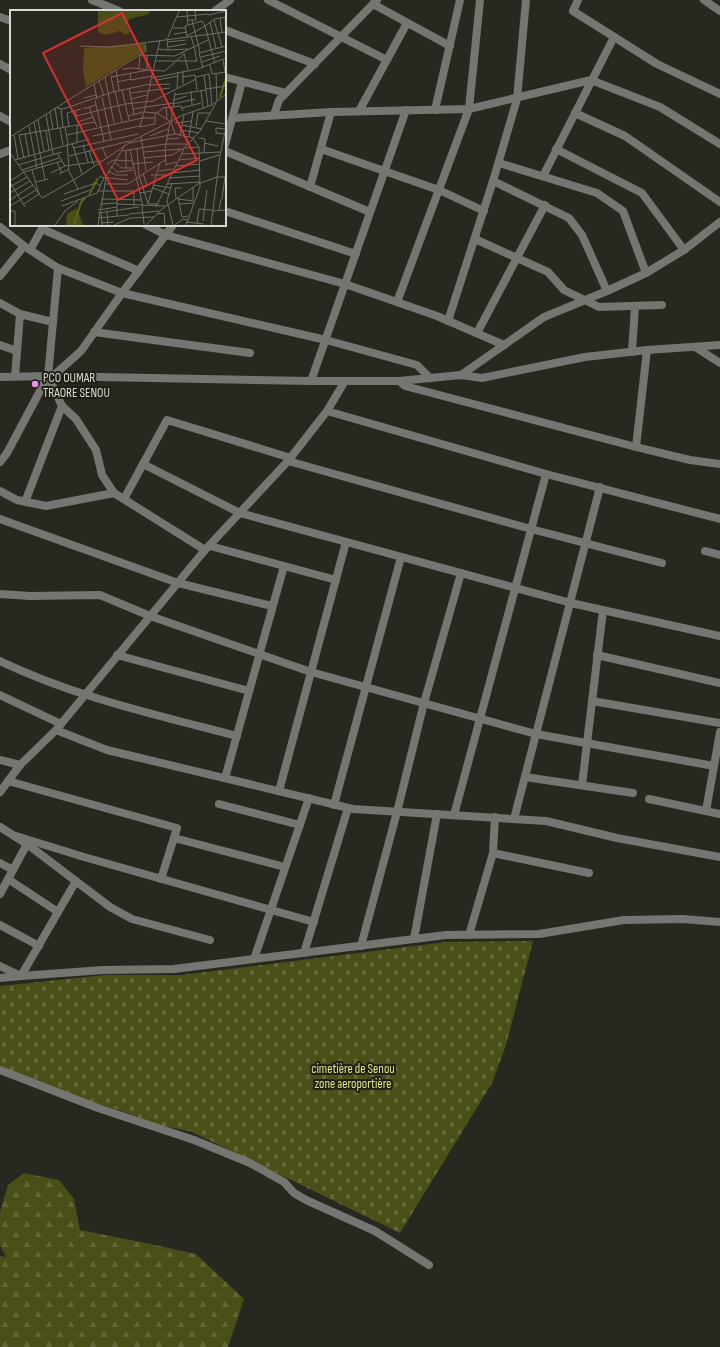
<svg xmlns="http://www.w3.org/2000/svg" width="720" height="1347" font-family="'Sofia Sans Condensed',sans-serif">
<defs>
<pattern id="forest-firs" width="22" height="20" patternUnits="userSpaceOnUse"><rect width="22" height="20" fill="#4a4e17"/><path d="M5 1l3.5 6h-7zM16 11l3.5 6h-7z" fill="#636738"/></pattern>
<pattern id="cemetery-stones" width="16" height="16" patternUnits="userSpaceOnUse"><rect width="16" height="16" fill="#4a4e17"/><path d="M2 7V4a2 2 0 0 1 4 0v3zM10 15v-3a2 2 0 0 1 4 0v3z" fill="#636738"/></pattern>
</defs>
<rect width="100%" height="100%" fill="#27281f"/>
<path fill="url(#forest-firs)" d="M24 1173 59 1180 74 1199 80 1230 146 1243 196 1254 244 1299 228 1347H0V1256L6 1257 0 1245V1212L8 1185Z"/>
<path fill="url(#cemetery-stones)" d="M533 941 506 1045 492 1083 400 1233 192 1132 155 1124 122 1111 74 1097 0 1067V986L106 975H181L446 942Z"/>
<g fill="none" stroke-linecap="round" stroke-linejoin="round">
<g stroke="#757671" stroke-width="8">
<path d="M92 0 119 11"/>
<path d="M268 0 387 60"/>
<path d="M578 0 573 11 657 64 720 94"/>
<path d="M704 0 720 11"/>
<path d="M373 4 450 46"/>
<path d="M215 11 230 0"/>
<path d="M0 17 11 21"/>
<path d="M225 30 315 64"/>
<path d="M0 64 11 70"/>
<path d="M225 77 286 93"/>
<path d="M435 110 460 0"/>
<path d="M359 111 407 23"/>
<path d="M575 113 625 136 720 202"/>
<path d="M274 115 279 100 377 0"/>
<path d="M0 116 11 122"/>
<path d="M233 118 331 112 469 109 591 80 660 107 720 144"/>
<path d="M225 145 242 82"/>
<path d="M321 149 439 190 484 211"/>
<path d="M556 149 642 193 684 250"/>
<path d="M225 151 370 212"/>
<path d="M0 154 11 150"/>
<path d="M499 163 597 193 623 211 646 273"/>
<path d="M543 176 614 37"/>
<path d="M493 181 569 218 582 235 607 291"/>
<path d="M310 187 331 112"/>
<path d="M225 211 356 254"/>
<path d="M146 225 166 235 345 284 437 316 504 345"/>
<path d="M0 227 24 246 58 268 122 293 326 340 417 365 430 378"/>
<path d="M42 229 139 271"/>
<path d="M475 239 548 272 564 290 599 307 662 305"/>
<path d="M30 250 44 225"/>
<path d="M0 276 24 246"/>
<path d="M397 302 469 109 480 0"/>
<path d="M0 303 20 314 53 322"/>
<path d="M448 321 493 181 517 99 526 0"/>
<path d="M94 332 250 353"/>
<path d="M477 333 545 205"/>
<path d="M0 345 17 351"/>
<path d="M695 347 720 363"/>
<path d="M632 352 635 306"/>
<path d="M461 375 544 317 607 291 646 273 684 250 720 222"/>
<path d="M15 376 20 314"/>
<path d="M53 376 81 351 122 293 173 225"/>
<path d="M0 377 48 376 311 381H399L461 375 482 378 585 357 647 350 720 345"/>
<path d="M311 381 406 110"/>
<path d="M399 381 405 386 636 447 690 460 720 464"/>
<path d="M327 411 546 474 720 519"/>
<path d="M636 447 647 350"/>
<path d="M288 461 327 411 345 381"/>
<path d="M0 462 7 453 48 376 58 268"/>
<path d="M143 464 240 513 571 603 720 636"/>
<path d="M0 491 17 500 46 506 114 493"/>
<path d="M124 499 167 420 291 458"/>
<path d="M25 502 62 406"/>
<path d="M0 519 178 583 272 606"/>
<path d="M210 546 336 580"/>
<path d="M205 550 288 461 531 529 662 563"/>
<path d="M705 551 720 555"/>
<path d="M0 594 30 596 100 595 150 616 311 672 536 734 714 766"/>
<path d="M117 655 249 691"/>
<path d="M597 655 720 683"/>
<path d="M0 661C75 697 157 715 237 736"/>
<path d="M0 695 61 724"/>
<path d="M592 701 720 723"/>
<path d="M56 730 107 750 353 809 546 821 617 838 720 857"/>
<path d="M0 760 20 765"/>
<path d="M525 777 633 793"/>
<path d="M225 778 284 566"/>
<path d="M8 781 177 828 161 879"/>
<path d="M582 785 603 610"/>
<path d="M279 791 346 542"/>
<path d="M0 792 20 765 56 730 205 550 114 493 102 475 96 450 76 419 62 406 48 376"/>
<path d="M649 799 720 814"/>
<path d="M219 804 300 825"/>
<path d="M334 805 401 557"/>
<path d="M706 811 720 732"/>
<path d="M454 815 546 474"/>
<path d="M514 819 600 487"/>
<path d="M0 827 27 844 0 894"/>
<path d="M16 836 84 857 314 922"/>
<path d="M174 838 285 867"/>
<path d="M27 844 110 907 132 919 210 940"/>
<path d="M493 853 589 873"/>
<path d="M0 863 13 870"/>
<path d="M8 879 58 912"/>
<path d="M0 925 39 946"/>
<path d="M469 935 493 853 495 817"/>
<path d="M414 939 437 814"/>
<path d="M361 946 397 812 424 703 461 573"/>
<path d="M304 953 348 808"/>
<path d="M254 959 309 798"/>
<path d="M0 966 21 976 76 881"/>
<path d="M0 978 21 976 103 970 174 969 446 935 539 934 624 920 683 919 720 922"/>
<path d="M0 1070 98 1108 194 1140 250 1163 284 1182 294 1193 306 1200 375 1231 429 1265"/>
</g>
</g>
<circle fill="#ed8cf9" stroke="#1e1f15" stroke-width="1.5" cx="35" cy="384" r="4"/>
<g text-anchor="middle" stroke-width="4" stroke-linejoin="round" paint-order="stroke">
<g font-size="13" fill="#d8d9d2" stroke="#1e1f15" text-anchor="start">
<text x="43" y="382">PCO OUMAR<tspan x="43" dy="15">TRAORE SENOU</tspan></text>
</g>
<g font-size="13" fill="#dde67c" stroke="#1e1f15">
<text x="353" y="1073">cimetière de Senou<tspan x="353" dy="15">zone aeroportière</tspan></text>
</g>
</g>
<g transform="translate(10 10)">
<rect width="216" height="216" fill="#27281f"/>
<path d="M88 1H140L139 4 120 9 116 14 120 22 115 25 110 21 96 25 88 22ZM67 198 73 215H56L57 204Z" fill="#4a4e17"/>
<path d="M134 33 136 40 76 77 73 60 74 38Z" fill="#4a4e17"/>
<path fill="none" stroke="#5f6511" stroke-width="2" d="M210 87 216 68M79 185 88 168M64 215 71 192 75 188"/>
<path fill="none" stroke="#6e6f67" stroke-width="1" d="M177 1 178 15M198 5 216 1M167 7 198 4M215 7 216 22M210 8 212 23M177 10H186L185 1M182 10 190 42M204 10 212 37M200 12 206 38M163 18H176M164 24 177 22M181 26 186 44M158 27 169 1M150 30 134 102 147 103 161 112M158 32 176 30M70 36 102 37 216 22M158 37 176 34M148 39 158 40 157 28M158 40 178 39M174 43 178 60M137 45V60L155 61 174 44M191 47 216 41M213 50 215 62M145 51H187L185 44M192 52 210 46M205 53 195 16 192 11 175 16 177 26 195 16 205 9 216 7M200 55 202 64 216 62M129 58 130 45 165 46 198 30M193 58 189 43 216 36M112 59 124 58 137 60M106 60 109 80M173 61V74M120 63 121 70 142 66M206 63 207 92M199 64 202 95M194 65 198 96M101 66 104 82M95 67 104 113M101 67 138 60M173 67 185 65 187 80M186 67 199 64M142 68 188 59 216 48M147 70 168 66M89 71 94 86M107 72 121 69M84 74 87 89M140 75 160 74M119 78 124 104M167 78 168 62M196 79 216 76M112 80 119 110M191 80 193 98M105 81 112 112M181 81 182 95M165 82 161 112 165 124M120 83 160 78M164 85 196 80M92 87 101 129M74 88 86 85M121 89 137 85M85 90 94 131M164 90 177 86M163 94 185 89M79 97 87 117M156 97 157 109M162 97 171 96 173 101M45 98 48 118M47 98 53 99 103 82 140 74M172 98 191 93M51 99 53 117M73 99 86 95M123 99 163 93M65 101 69 116M40 102 43 119M147 103 153 98 162 97M36 105 43 144M66 106 115 94 143 91 186 69M118 106 133 102M28 110 34 141M196 111 216 114M24 112 35 170M68 112 83 107M165 113 182 111M172 115 192 119M19 116 27 158M186 116 188 103H201M55 117 58 134M59 117 57 103 71 99M129 117 145 114V103M50 118 53 135M171 120 189 123M36 121 39 140M9 124 14 148M15 124 19 146M214 124 206 123V118L215 119M4 125 8 149M9 125 85 112M57 125 132 108H145M170 125 174 105M83 126 130 116 134 102M131 126 136 161M140 126 158 119M0 127 136 41 135 33M179 127 183 102M189 128 195 129 194 142M156 129 169 128M67 132V116M62 133 72 164M119 133 165 124 184 128M194 133 208 136M73 135 78 152M92 137 97 148M63 138 128 124M175 138 189 137M127 139 129 165 138 194H148M120 140 133 197M79 141 84 155M112 141 155 134H177M134 142 171 139M0 143 32 188 67 168 122 131 173 105 202 95 216 84M47 143 55 156M172 144 210 142M59 146 120 131M134 148 162 145 174 138 190 121 206 93M5 150 79 129M168 150 190 148M190 151 209 145M47 152 52 163M104 152 112 158H123M97 154 104 150 122 151M122 154 143 152M8 155 52 142M155 155 167 152M156 155 155 139 160 113M101 156 107 162 123 160M165 156 190 154M116 158V141M58 159 68 179M12 160 49 148M98 161 106 165H118M149 161 163 159M41 163 55 156 91 151M133 163 137 176 134 177M161 163 190 160M49 164 59 159 57 134M141 165H160M89 167 118 170M95 168 115 135M159 168 190 166M0 171 14 162 52 151M0 172 15 197M26 172 38 169M162 173 157 191 163 215M94 174H118L155 150M157 174 190 172M144 175 161 178M0 177 17 167M143 178 159 184M88 181H124V196M0 183 20 171M130 183 142 181M54 184 86 173 91 176M168 187 172 207 178 206M166 188 165 178H172M91 189 132 190M107 189V206M168 189 184 191M212 189 215 167M0 190 23 175M183 190V177M51 191 80 180M138 193 150 153M14 194 29 184 22 160M90 194 107 193M107 194 155 196M169 194 183 193M0 196 26 180M52 196 87 183 94 168M132 197 134 214M146 197 174 139M88 200 107 197M0 201H5V215M203 201 216 200M209 201 211 189M91 202 92 215M97 202 98 215M88 203 129 197M119 204 149 201M147 204 154 203 155 215M88 208 119 205M193 211 197 180M176 212 194 214M92 213 104 212M187 213 189 199 202 200M45 215 55 201 68 191M88 215 96 168M104 215 120 208 144 207M136 215 153 198 188 174 207 167H216M165 215 173 209 177 210M176 215 190 177 189 137 183 129M201 215 210 145 216 118"/>
<path fill="#d63130" fill-opacity="0.15" stroke="#d63130" stroke-width="2" d="M112 3 187 150 108 190 33 43Z"/>
<rect width="216" height="216" fill="none" stroke="#d8d9d2" stroke-width="2"/>
</g>
</svg>
